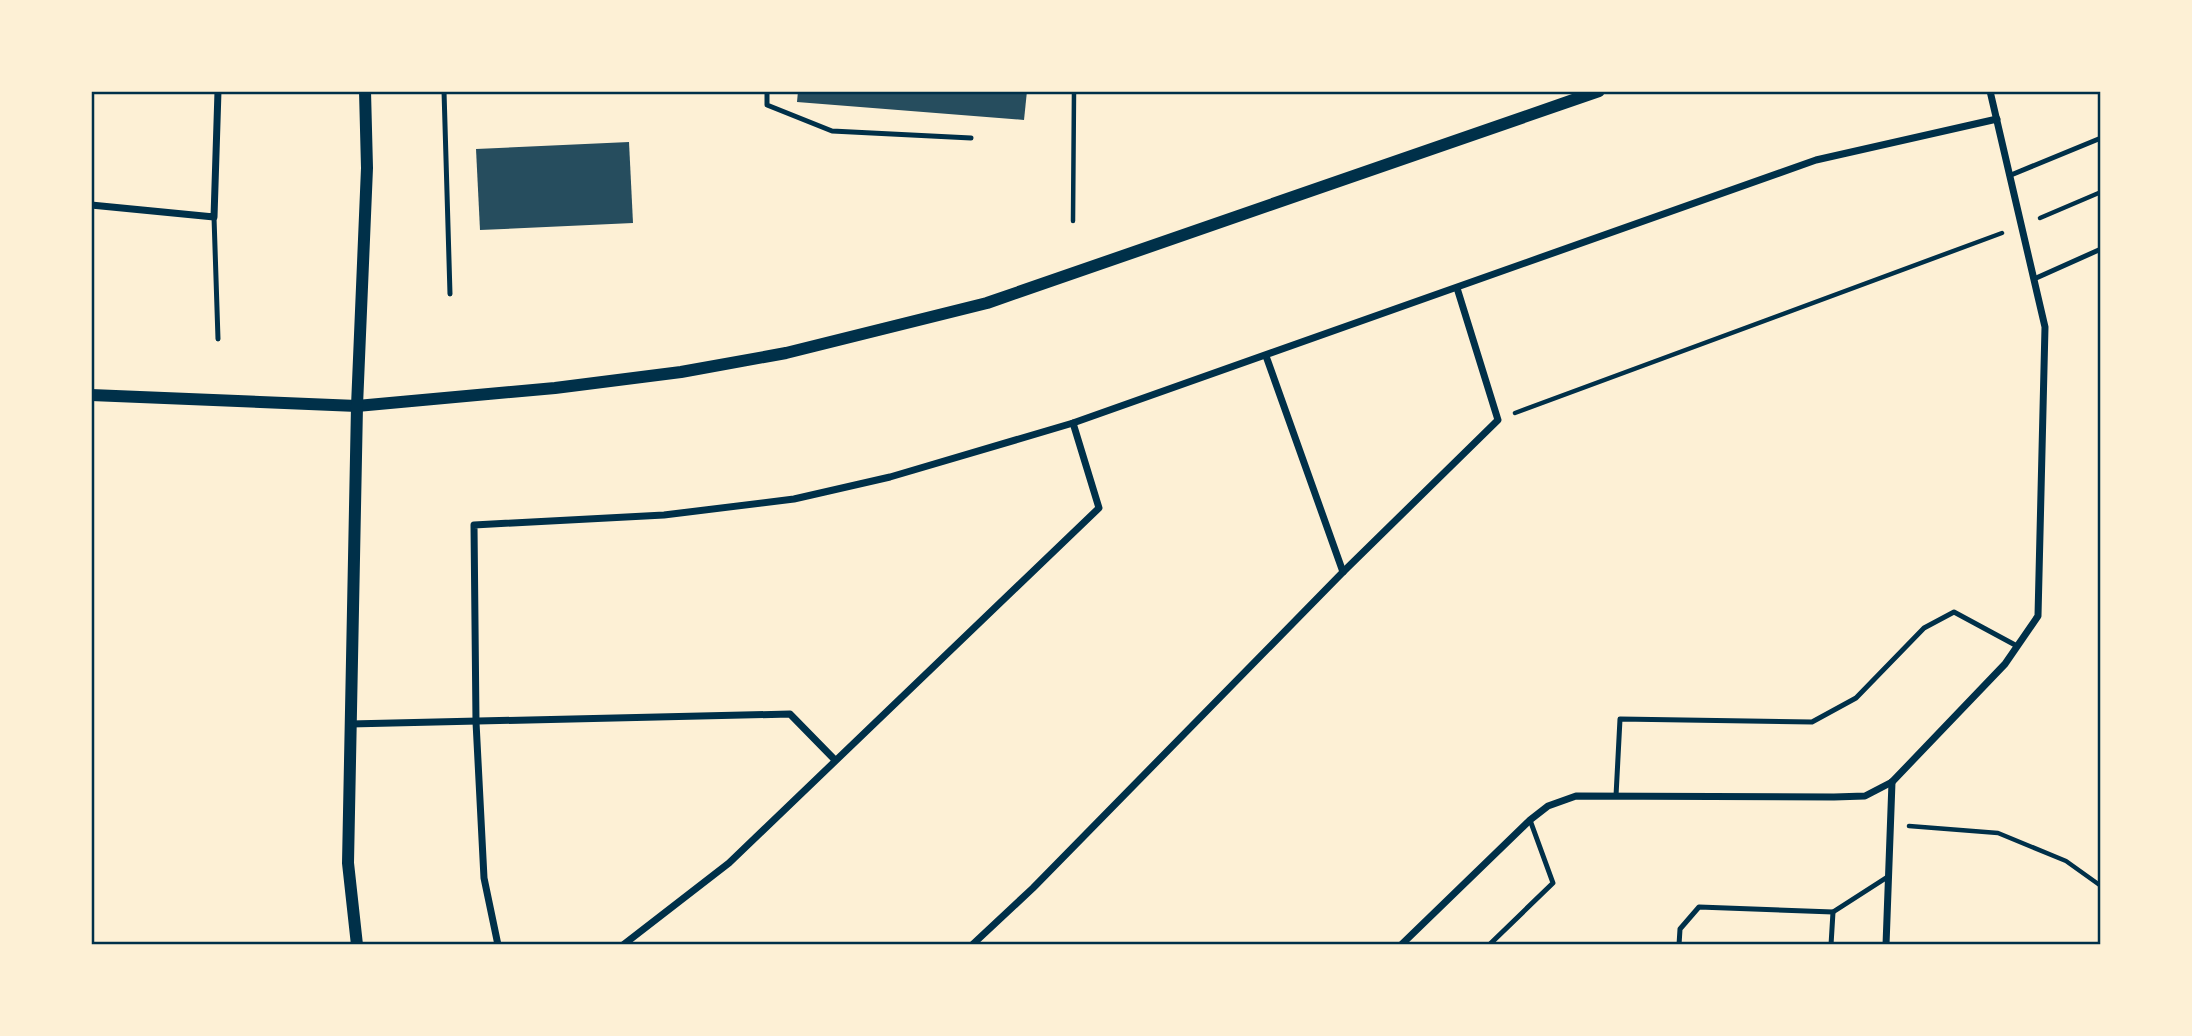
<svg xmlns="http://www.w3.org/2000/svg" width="2192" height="1036" font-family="Rubik,sans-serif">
<rect width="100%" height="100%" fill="#fdf0d5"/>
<g fill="#264d5e">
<path d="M798 91H1027L1024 120 797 102Z"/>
<path d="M629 142 633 223 480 230 476 149Z"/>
</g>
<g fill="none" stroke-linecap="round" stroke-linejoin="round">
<g stroke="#003049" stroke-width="4.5">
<path d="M2040 218 2101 192"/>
<path d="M1073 221 1074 91"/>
<path d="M1515 413 2002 233"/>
<path d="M1909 826 1998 833 2066 861 2101 886"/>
</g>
<g stroke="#003049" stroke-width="5">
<path d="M444 91 450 294"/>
<path d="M767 91V105L832 131 971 138"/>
<path d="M2011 175 2101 138"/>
<path d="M214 217 218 339"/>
<path d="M2034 279 2101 249"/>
<path d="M1616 796 1620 719 1812 722 1856 698 1924 628 1954 612 2017 646"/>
<path d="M1489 945 1553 883 1530 820"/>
<path d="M1679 945 1680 929 1699 907 1833 912 1889 876"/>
<path d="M1831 945 1833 912"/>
</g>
<g stroke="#003049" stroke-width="7">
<path d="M91 205 214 217 218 91"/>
<path d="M1266 356 1343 572"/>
<path d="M350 724 790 714 835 760"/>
<path d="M498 945 484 878 476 722 474 525 664 515 794 499 890 477 1073 423 1816 160 1997 119"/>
<path d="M623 945 729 863 1099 508 1073 423"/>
<path d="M972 945 1033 888 1343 572 1498 420 1457 288"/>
<path d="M1401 945 1530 820 1548 806 1576 796 1834 797 1865 796 1892 782 2005 664 2038 616 2045 327 1990 91"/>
<path d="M1886 945 1892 782"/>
</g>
<g stroke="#003049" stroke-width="12">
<path d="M91 395 357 406 555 388 681 372 786 353 987 303 1599 91"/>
<path d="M357 945 348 863 357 406 367 168 365 91"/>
</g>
</g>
<rect width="2192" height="1036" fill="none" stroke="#fdf0d5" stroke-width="186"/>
<rect x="93" y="93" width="2006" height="850" fill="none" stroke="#003049" stroke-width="2.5"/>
</svg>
